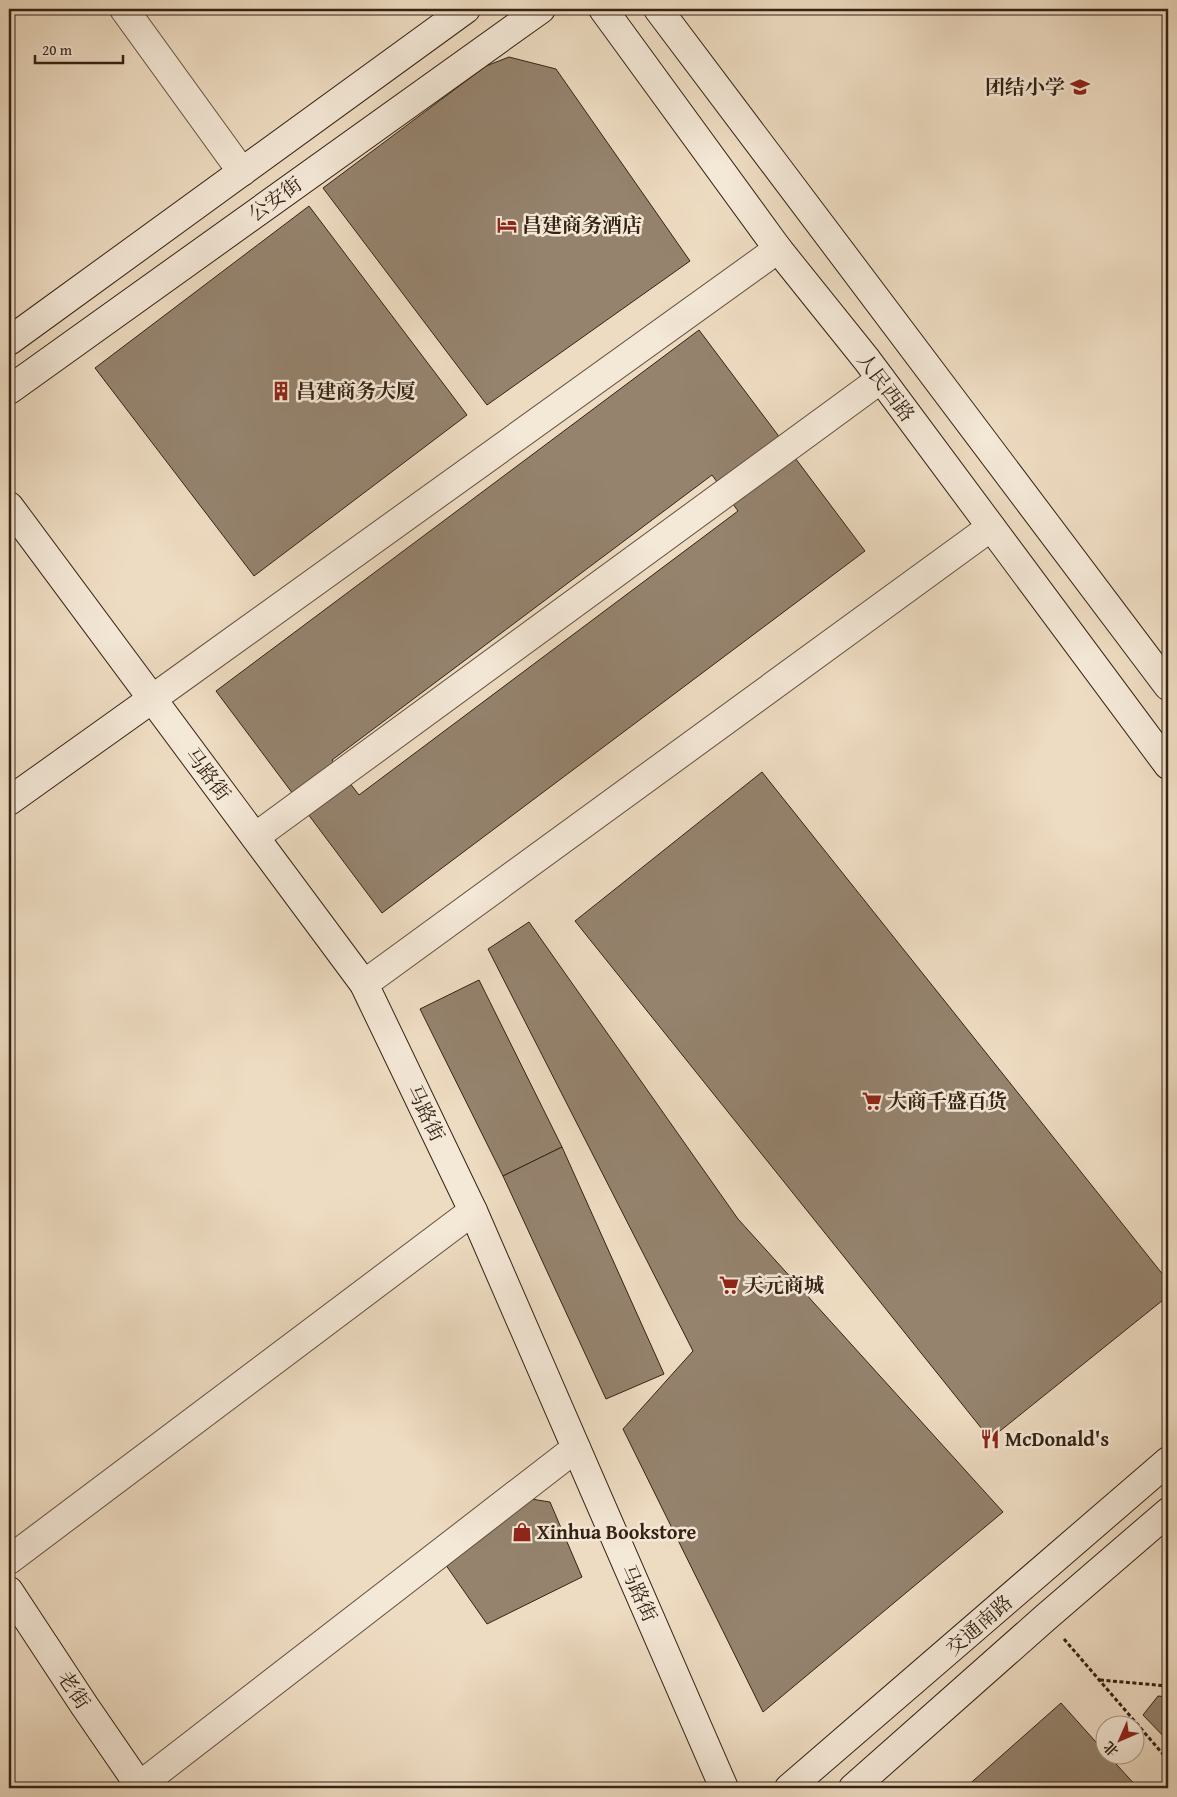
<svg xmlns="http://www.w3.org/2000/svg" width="1177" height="1797" font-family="'Gentium Book Plus','Noto Serif SC',serif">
<rect width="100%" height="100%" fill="#eedcc2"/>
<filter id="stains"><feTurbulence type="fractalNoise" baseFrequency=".004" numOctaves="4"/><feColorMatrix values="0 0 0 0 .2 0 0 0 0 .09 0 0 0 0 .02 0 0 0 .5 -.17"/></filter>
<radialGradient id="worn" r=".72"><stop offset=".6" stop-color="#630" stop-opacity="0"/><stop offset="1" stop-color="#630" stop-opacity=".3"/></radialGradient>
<g fill="#95836e" stroke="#352214" fill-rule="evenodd">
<path d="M509 57 556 69 690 261 487 405 323 188 486 66Z"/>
<path d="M309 206 467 415 254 576 95 368Z"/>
<path d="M699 330 865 551 382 913 216 691ZM712 475 738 511 359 795 332 760Z"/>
<path d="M762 772 1168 1281V1296L990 1439 575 921Z"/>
<path d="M529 922 738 1219 1003 1512 763 1712 623 1429 693 1351 488 949Z"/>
<path d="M479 980 562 1147 503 1176 420 1009Z"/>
<path d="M562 1147 664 1374 606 1399 503 1176Z"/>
<path d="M525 1498 550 1502 582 1577 487 1624 443 1561Z"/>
<path d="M1158 1696 1168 1697V1741L1143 1715Z"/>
<path d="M1061 1703 1104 1751V1754H1107L1138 1788H965Z"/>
</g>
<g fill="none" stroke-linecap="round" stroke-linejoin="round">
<defs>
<g id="street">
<path d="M124 9 242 172"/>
<path d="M152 699 778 249"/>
<path d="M255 837 881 379"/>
<path d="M364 984 991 527"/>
<path d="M9 1560 473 1211"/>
<path d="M139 1786 576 1448"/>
</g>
<g id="secondary">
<path d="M603 9 778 249 867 360 1168 765"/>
<path d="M658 9 1168 686"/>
<path d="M9 341 466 9"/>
<path d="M9 390 541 9"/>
<path d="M9 506 364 984 473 1211 724 1788"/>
<path d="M9 801 152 699"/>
<path d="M9 1591 84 1705 141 1788"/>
<path d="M789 1788 1168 1461"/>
<path d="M853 1788 1045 1618 1168 1512"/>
</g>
</defs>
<use href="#street" stroke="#635040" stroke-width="30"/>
<use href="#secondary" stroke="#352214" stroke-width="30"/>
<g stroke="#352214" stroke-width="3" stroke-dasharray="4 2.5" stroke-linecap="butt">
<path d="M1064 1639 1168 1760"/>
<path d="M1100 1680 1168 1686"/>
</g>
<use href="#street" stroke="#f4e8d7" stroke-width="28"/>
<use href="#secondary" stroke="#f4e8d7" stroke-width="28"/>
</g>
<defs>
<symbol id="school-bare" viewBox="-9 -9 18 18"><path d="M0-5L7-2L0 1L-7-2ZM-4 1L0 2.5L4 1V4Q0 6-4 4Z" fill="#8f2418" stroke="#f4e8d7" stroke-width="2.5" paint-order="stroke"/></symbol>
<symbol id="hotel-bare" viewBox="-9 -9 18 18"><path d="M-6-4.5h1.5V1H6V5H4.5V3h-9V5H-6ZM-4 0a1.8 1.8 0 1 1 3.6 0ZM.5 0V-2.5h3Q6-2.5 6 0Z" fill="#8f2418" stroke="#f4e8d7" stroke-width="2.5" paint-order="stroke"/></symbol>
<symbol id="building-bare" viewBox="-9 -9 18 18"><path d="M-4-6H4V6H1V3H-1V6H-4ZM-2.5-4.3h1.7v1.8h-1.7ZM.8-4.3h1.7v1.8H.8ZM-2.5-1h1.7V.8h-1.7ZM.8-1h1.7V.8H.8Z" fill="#8f2418" stroke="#f4e8d7" stroke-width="2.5" paint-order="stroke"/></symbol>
<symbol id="supermarket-bare" viewBox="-9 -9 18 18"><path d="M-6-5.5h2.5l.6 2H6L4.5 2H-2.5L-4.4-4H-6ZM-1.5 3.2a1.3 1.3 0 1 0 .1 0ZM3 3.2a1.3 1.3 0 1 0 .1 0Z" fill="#8f2418" stroke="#f4e8d7" stroke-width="2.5" paint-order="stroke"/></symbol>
<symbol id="restaurant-bare" viewBox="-9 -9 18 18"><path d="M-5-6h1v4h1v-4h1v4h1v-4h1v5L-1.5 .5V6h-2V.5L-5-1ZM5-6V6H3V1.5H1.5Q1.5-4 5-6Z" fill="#8f2418" stroke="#f4e8d7" stroke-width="2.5" paint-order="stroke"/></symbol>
<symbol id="shop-bare" viewBox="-9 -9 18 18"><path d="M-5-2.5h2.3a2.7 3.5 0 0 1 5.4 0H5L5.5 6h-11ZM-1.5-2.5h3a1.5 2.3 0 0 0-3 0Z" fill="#8f2418" stroke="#f4e8d7" stroke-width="2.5" paint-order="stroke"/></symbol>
</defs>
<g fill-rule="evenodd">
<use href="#school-bare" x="1066" y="73" width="28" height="28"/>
<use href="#hotel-bare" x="493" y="211" width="28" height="28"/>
<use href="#building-bare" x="267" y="377" width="28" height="28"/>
<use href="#supermarket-bare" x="858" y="1087" width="28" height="28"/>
<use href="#supermarket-bare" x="715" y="1271" width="28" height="28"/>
<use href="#restaurant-bare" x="976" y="1425" width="28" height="28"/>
<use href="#shop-bare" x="508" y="1518" width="28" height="28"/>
</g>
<g text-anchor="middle" stroke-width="5" stroke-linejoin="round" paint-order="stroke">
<g font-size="20" font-weight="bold" fill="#352214" stroke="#f4e8d7" text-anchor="start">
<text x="1065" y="94" text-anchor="end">团结小学</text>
<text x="522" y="232">昌建商务酒店</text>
<text x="296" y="398">昌建商务大厦</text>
<text x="887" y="1108">大商千盛百货</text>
<text x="744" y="1292">天元商城</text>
<text x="1005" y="1446">McDonald's</text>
<text x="537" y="1539">Xinhua Bookstore</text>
</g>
<g font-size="20" fill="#352214" stroke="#f4e8d7">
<text transform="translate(275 199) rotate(-36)" y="7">公安街</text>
<text transform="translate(886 387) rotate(53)" y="7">人民西路</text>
<text transform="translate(208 774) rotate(53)" y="7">马路街</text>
<text transform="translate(426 1113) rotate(64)" y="7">马路街</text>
<text transform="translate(639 1593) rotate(66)" y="7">马路街</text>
<text transform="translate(979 1625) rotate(-41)" y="7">交通南路</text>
<text transform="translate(74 1690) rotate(56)" y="7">老街</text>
</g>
</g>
<rect width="1177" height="1797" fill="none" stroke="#eedcc2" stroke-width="30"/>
<rect x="10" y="10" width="1157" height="1777" fill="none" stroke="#352214" stroke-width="2.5"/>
<rect x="15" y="15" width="1147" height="1767" fill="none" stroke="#352214"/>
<g transform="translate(1120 1740) rotate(225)"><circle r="24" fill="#f4e8d7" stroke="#a89989"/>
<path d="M0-4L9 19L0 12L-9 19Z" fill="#8f2418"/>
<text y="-8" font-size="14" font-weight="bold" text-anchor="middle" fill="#352214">北</text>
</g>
<path d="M35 55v8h88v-8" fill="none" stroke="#352214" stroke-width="2.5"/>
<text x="42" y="55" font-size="15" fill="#352214" stroke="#f4e8d7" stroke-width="4" paint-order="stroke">20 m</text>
<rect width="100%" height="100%" filter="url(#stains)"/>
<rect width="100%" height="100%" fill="url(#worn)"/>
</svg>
